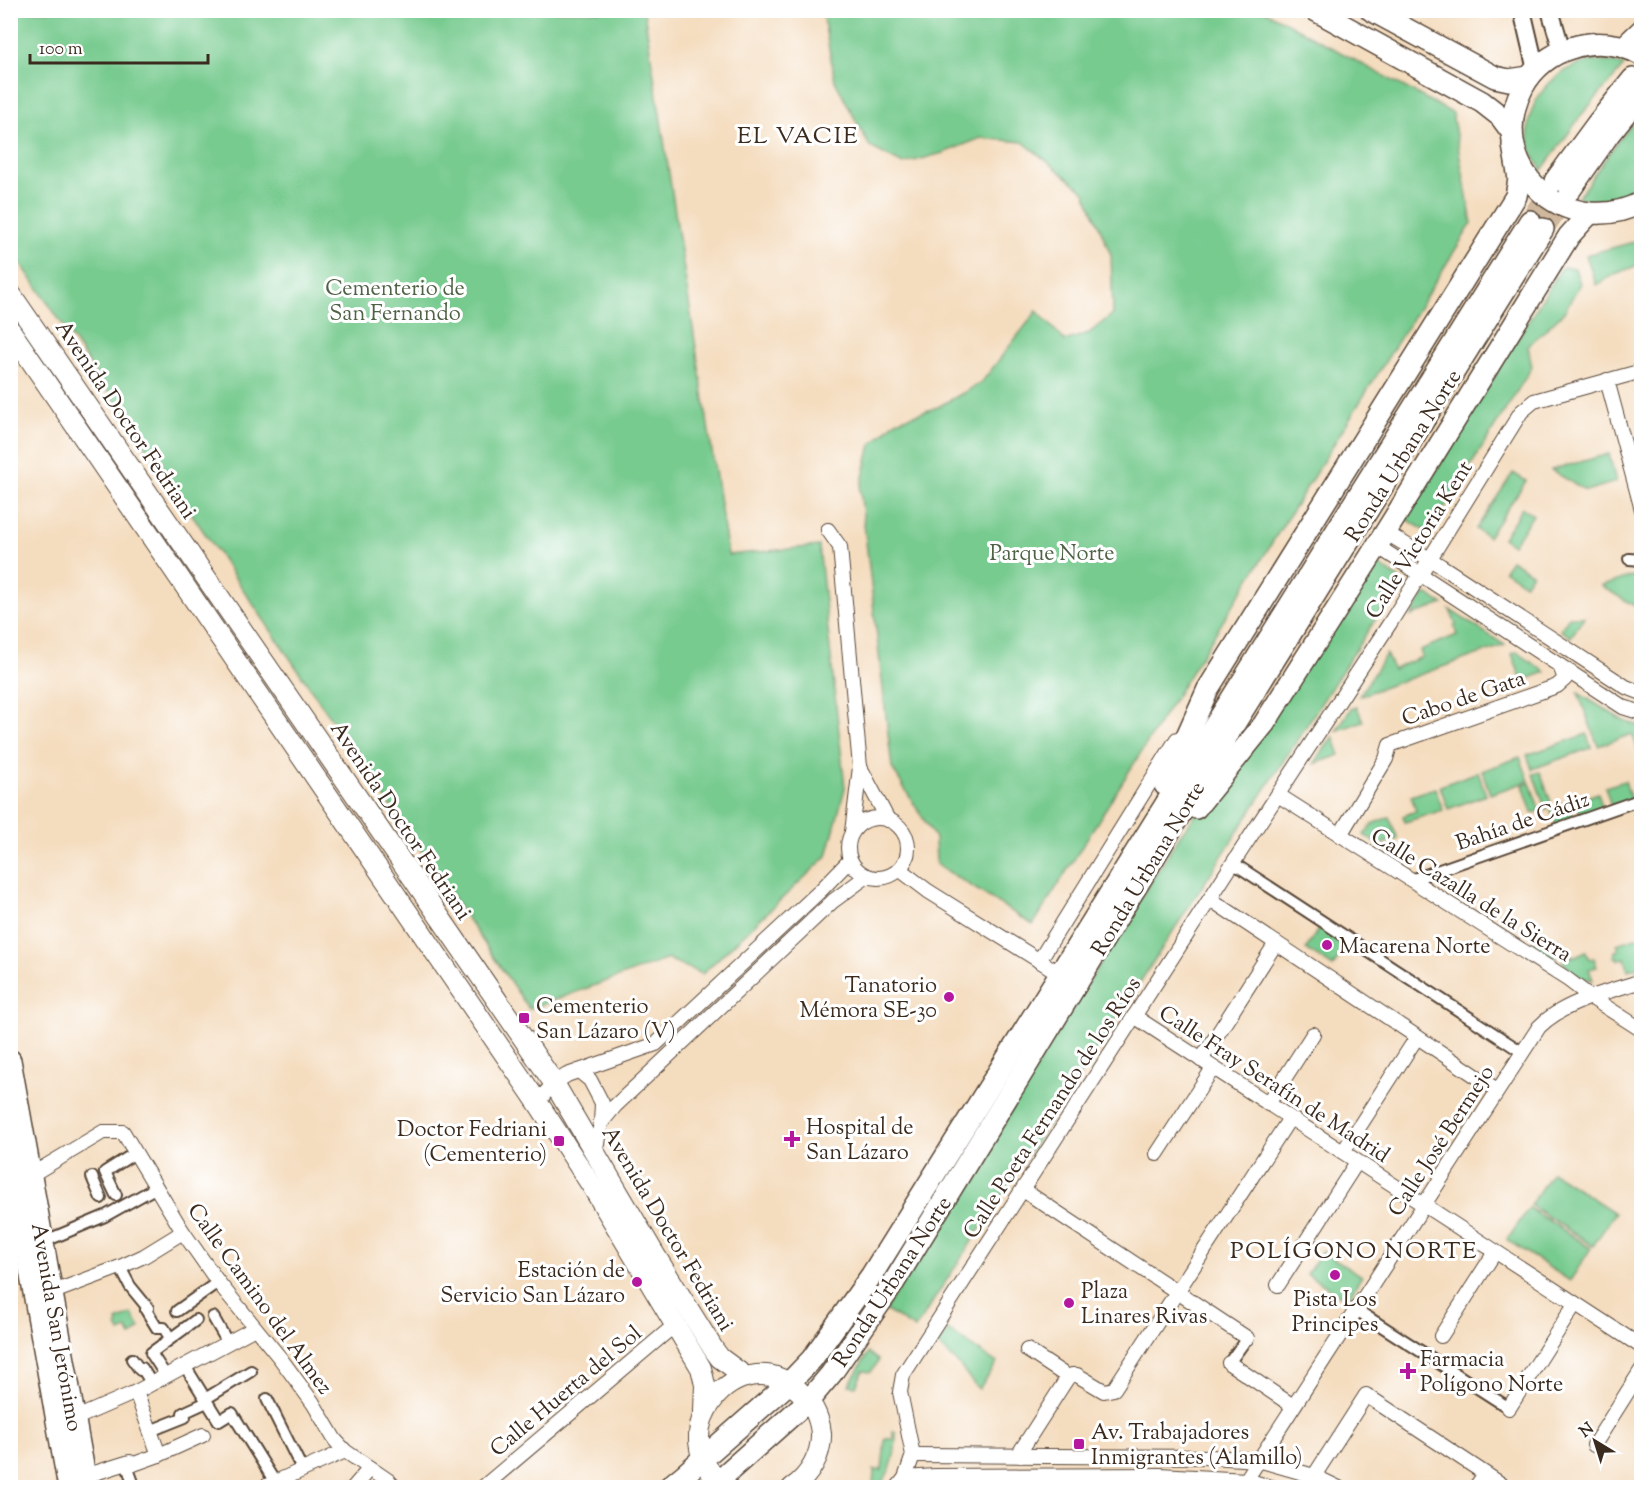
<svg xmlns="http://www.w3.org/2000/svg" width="1652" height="1498" font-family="'Sorts Mill Goudy',serif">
<rect width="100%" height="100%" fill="#fff"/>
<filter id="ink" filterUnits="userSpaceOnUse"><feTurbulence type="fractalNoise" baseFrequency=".0167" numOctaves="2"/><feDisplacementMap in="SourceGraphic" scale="12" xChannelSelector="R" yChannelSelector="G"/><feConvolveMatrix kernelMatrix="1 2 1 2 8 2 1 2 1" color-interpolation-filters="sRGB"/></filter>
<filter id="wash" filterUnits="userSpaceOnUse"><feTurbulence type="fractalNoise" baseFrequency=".008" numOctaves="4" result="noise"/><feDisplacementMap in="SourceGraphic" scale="24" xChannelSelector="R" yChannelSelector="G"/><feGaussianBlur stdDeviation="1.35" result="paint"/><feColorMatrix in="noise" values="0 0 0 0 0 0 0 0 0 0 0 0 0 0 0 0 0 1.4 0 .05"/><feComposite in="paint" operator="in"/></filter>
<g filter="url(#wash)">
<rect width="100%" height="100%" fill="#f4dcbe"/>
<g fill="#77cb8f" stroke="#597a56" stroke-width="1.5">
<path d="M10 11H644L728 555 819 546 845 788 827 856 702 974 668 959 529 1009 11 249Z"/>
<path d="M822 11H1265L1452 113 1472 223 1033 925 936 864 935 838 892 768 860 489 871 445 896 421 938 407 981 383 1037 311 1065 341 1089 333 1113 314 1111 255 1085 192 1023 142 981 138 943 153 903 164 870 147 835 81Z"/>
<path d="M1592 61 1613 62 1624 66 1583 113 1542 170C1508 125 1542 70 1592 61Z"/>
<path d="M1641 113V186C1623 199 1600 204 1578 197L1618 141Z"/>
<path d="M1641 240V264L1615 274 1596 285 1586 255Z"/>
<path d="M1562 267 1575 268 1580 284 1564 312 1528 346 1532 367 1429 533 1406 519Z"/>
<path d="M1609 454 1616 482 1586 491 1551 470Z"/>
<path d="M1513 473 1526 481 1488 537 1476 529Z"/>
<path d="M1522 508 1533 515 1513 545 1503 538Z"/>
<path d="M1511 560 1532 573 1525 584 1504 570Z"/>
<path d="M1373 561 1401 580 915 1329 885 1310 1180 835 1210 796Z"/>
<path d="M1639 574 1641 582V610L1601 586Z"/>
<path d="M1424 595H1428L1443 604 1411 616Z"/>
<path d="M1450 610 1505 645 1359 696 1386 654 1393 669 1422 657 1420 650 1457 635 1454 626 1456 625Z"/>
<path d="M1569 617H1584L1571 637 1560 630Z"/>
<path d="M1517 652 1546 672 1522 681 1512 654Z"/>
<path d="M1578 693 1624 721 1641 726V757L1632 734 1598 746Z"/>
<path d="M1357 707 1363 721 1336 731 1351 709Z"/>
<path d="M1587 734 1591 748 1532 769 1527 755Z"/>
<path d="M1333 736 1340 755 1314 764Z"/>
<path d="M1520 757 1529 781 1490 794 1482 771Z"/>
<path d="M1478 772 1486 795 1448 809 1440 786Z"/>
<path d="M1540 772 1551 802 1546 810 1533 774Z"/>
<path d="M1625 781 1631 800 1611 806 1605 787Z"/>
<path d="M1530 783 1540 811 1532 813 1523 785Z"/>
<path d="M1435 788 1443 810 1405 822 1403 816 1416 811 1411 796Z"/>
<path d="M1598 793 1603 809 1581 817 1576 801Z"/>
<path d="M1568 801 1575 820 1556 826 1550 809Z"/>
<path d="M1389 817 1398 839 1387 843 1385 842 1382 847 1364 835 1372 824Z"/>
<path d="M1322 923 1349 941 1333 967 1306 949Z"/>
<path d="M1641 936V966L1628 970 1625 958 1618 960 1617 957H1614L1615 951 1619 950 1617 944Z"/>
<path d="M1549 937 1553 945 1557 960 1529 943Z"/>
<path d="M1586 951 1589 959 1594 958 1597 967 1589 969 1593 980C1581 979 1566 970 1562 959L1572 955 1573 957Z"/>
<path d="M1552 1172 1615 1213 1593 1246 1530 1205Z"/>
<path d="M1529 1208 1591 1248 1570 1281 1507 1240Z"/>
<path d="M1322 1251 1362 1276 1347 1300 1307 1274Z"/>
<path d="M132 1314 140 1328 131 1336 127 1329 120 1332 117 1326 118 1325 117 1321Z"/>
<path d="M948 1330 997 1363 979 1389C972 1384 969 1377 963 1370 956 1361 947 1353 938 1345Z"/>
<path d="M868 1353 878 1360V1362L871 1372 863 1371 856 1386 849 1385Z"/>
<path d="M893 1431 896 1432C896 1454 893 1470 878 1487H873L874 1470H882L885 1439H893Z"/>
</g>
</g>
<g filter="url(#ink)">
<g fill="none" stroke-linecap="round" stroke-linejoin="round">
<g stroke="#cfb89e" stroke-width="21" stroke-dasharray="21 10" stroke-linecap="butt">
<path d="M1530 221 1555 181"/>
<path d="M1543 229 1570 190"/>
</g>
<defs>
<g id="pedestrian">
<path d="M1629 559 1642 560"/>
<path d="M1233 863 1522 1052"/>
<path d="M1411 880 1639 800 1642 806"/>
<path d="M92 1177 101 1198"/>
<path d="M116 1195 105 1172 135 1153"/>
<path d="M43 1242 105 1216 157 1187"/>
<path d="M120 1267 130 1286 148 1308 146 1310 157 1328H164L170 1338"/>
<path d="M1355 1309 1509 1408"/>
<path d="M177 1311 218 1282"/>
<path d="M213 1317 228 1343"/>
<path d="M132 1359 140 1370 142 1368 152 1384"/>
<path d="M1229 1363 1247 1338"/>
<path d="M185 1366 219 1421 232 1413 278 1487"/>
<path d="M166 1376 151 1353 196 1320"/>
<path d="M205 1399 251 1371"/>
<path d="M267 1399 302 1469"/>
<path d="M150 1431 185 1417 183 1413 207 1402"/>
<path d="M126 1463 135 1488"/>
<path d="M1112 1488 1130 1475"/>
</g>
<g id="minor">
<path d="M1607 380 1642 510"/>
<path d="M828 530 840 547 860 767 852 832"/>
<path d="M1385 532 1441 566 1626 687 1642 693"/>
<path d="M1377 546 1623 707 1642 713"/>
<path d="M860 767 888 820"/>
<path d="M1278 795 1567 979 1592 998 1642 1030"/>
<circle cx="878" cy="848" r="30"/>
<path d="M1340 835 1386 759 1390 745 1557 686 1565 679 1560 666"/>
<path d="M899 869 928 891 1059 973"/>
<path d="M1210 899 1497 1090"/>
<path d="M1039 961 1177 739"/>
<path d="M1134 1016 1642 1347"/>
<path d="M1201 1060 1276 943"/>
<path d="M579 1071 590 1080 602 1103 601 1123"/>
<path d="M538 1103C546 1090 554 1083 567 1075L656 1044 821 890 850 860"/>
<path d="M1268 1104 1313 1034"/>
<path d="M1343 1152 1417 1037"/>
<path d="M595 1153 601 1123 615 1106 833 901 867 876"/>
<path d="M1157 1154 1213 1068"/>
<path d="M31 1175 103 1132H123L183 1232 218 1282 280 1358 313 1403 335 1440 345 1451 389 1481 395 1488"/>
<path d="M1023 1190 1247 1338"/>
<path d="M1278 1285 1357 1162"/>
<path d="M51 1293 120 1267 144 1256 183 1232"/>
<path d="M1441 1336 1495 1252"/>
<path d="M1229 1363 1293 1406"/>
<path d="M1068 1377 1072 1375H1077L1104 1391 1114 1389 1290 1118"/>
<path d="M136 1392 159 1455"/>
<path d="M1509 1408 1575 1304"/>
<path d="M74 1419 136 1392 255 1328"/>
<path d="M1594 1445 1642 1369"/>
<path d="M913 1455 1211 1457 1258 1460 1314 1476 1339 1488"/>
<path d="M1018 1455 1068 1377 1027 1350"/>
<path d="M85 1476 130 1462 131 1465 159 1455 203 1435"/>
<path d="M1314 1476 1366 1395 1507 1488"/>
<path d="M905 1478 935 1476 1160 1475 1246 1480 1274 1488"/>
<path d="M1246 1480 1539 1027C1562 1003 1609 991 1642 981"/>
<path d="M262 1488 345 1451"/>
<path d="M353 1488 370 1468"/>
<path d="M482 1488 676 1324"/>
<path d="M897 1488 905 1478 913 1455 900 1392 903 1375 1233 863 1390 623 1521 412 1534 401 1642 371"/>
<path d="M1475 1488 1485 1474"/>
</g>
<g id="tertiary">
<path d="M1522 10 1536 70"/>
<path d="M1550 10 1562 51"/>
</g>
<g id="secondary">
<path d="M10 293 554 1083 655 1255 714 1350 720 1358 746 1377"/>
<path d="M10 330 538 1103 592 1186 701 1368 705 1385 704 1411"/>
<path d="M728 1488C654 1437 738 1337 798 1390 811 1402 819 1414 821 1433 822 1454 810 1476 792 1488"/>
</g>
<g id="primary">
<path d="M1315 10 1482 102 1500 116 1512 132"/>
<path d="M1371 10 1495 77 1509 80 1529 77"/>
<path d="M1624 47 1642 30"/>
<path d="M1642 55C1620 43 1595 40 1571 48 1551 54 1533 68 1523 87 1482 165 1565 243 1642 202"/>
<path d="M1555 181 1597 124 1633 79"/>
<path d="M1570 190 1609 134 1642 93"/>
<path d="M1165 785 1208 689 1516 196 1519 179 1513 145"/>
<path d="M1196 808 1264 724 1377 546 1569 236 1589 214"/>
<path d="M10 1060 87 1488"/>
<path d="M10 1159 69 1488"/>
<path d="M668 1488 684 1475 790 1382 812 1359 871 1276 1530 221"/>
<path d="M710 1488 809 1400 831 1374 891 1287 1150 864 1231 729 1543 229"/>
</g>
</defs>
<use href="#pedestrian" stroke="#574536" stroke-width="14"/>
<use href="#minor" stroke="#574536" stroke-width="16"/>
<use href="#tertiary" stroke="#574536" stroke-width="20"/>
<use href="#secondary" stroke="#574536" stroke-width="22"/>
<use href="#primary" stroke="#574536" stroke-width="24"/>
<use href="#pedestrian" stroke="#fff" stroke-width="10"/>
<use href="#minor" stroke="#fff" stroke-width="14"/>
<use href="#tertiary" stroke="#fff" stroke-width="16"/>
<use href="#secondary" stroke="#fff" stroke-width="20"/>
<use href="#primary" stroke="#fff" stroke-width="21"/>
</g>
</g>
<g fill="#b5179e" stroke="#fff" stroke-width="2">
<circle cx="1327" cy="945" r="6"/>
<circle cx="949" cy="997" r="6"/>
<rect x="518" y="1012" width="12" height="12" rx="3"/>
<path d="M789 1130h6v6h6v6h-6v6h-6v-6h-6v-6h6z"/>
<rect x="553" y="1135" width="12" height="12" rx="3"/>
<circle cx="1335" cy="1275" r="6"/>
<circle cx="637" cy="1282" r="6"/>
<circle cx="1069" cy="1303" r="6"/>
<path d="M1405 1362h6v6h6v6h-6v6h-6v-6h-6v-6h6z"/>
<rect x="1073" y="1438" width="12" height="12" rx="3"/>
</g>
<g text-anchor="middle" stroke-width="6" stroke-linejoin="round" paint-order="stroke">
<g font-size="22" fill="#506246" stroke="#fff">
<text x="395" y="295">Cementerio de<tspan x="395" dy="25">San Fernando</tspan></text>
<text x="1052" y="560">Parque Norte</text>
</g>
<g font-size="22" fill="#3b2a1e" stroke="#fff">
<text transform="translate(127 419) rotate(56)" y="8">Avenida Doctor Fedriani</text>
<text transform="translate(1402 455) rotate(-58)" y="8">Ronda Urbana Norte</text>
<text transform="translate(1418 539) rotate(-58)" y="8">Calle Victoria Kent</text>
<text transform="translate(1463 697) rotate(-19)" y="8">Cabo de Gata</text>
<text transform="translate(402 820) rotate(56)" y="8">Avenida Doctor Fedriani</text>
<text transform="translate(1522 820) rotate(-19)" y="8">Bahía de Cádiz</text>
<text transform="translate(1147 868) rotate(-59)" y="8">Ronda Urbana Norte</text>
<text transform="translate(1472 894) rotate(32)" y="8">Calle Cazalla de la Sierra</text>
<text transform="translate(1275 1083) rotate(33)" y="8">Calle Fray Serafín de Madrid</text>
<text transform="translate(1051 1107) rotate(-57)" y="8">Calle Poeta Fernando de los Ríos</text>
<text transform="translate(1440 1140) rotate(-57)" y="8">Calle José Bermejo</text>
<text transform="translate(669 1228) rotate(59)" y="8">Avenida Doctor Fedriani</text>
<text transform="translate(891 1281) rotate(-57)" y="8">Ronda Urbana Norte</text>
<text transform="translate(261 1298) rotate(54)" y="8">Calle Camino del Almez</text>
<text transform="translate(58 1327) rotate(80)" y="8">Avenida San Jerónimo</text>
<text transform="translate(565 1390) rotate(-40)" y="8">Calle Huerta del Sol</text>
</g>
<g font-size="22" fill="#3b2a1e" stroke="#fff" text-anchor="start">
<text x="1339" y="953">Macarena Norte</text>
<text x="937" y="992" text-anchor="end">Tanatorio<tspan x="937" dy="25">Mémora SE-30</tspan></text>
<text x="536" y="1013">Cementerio<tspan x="536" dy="25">San Lázaro (V)</tspan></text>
<text x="806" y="1134">Hospital de<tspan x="806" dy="25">San Lázaro</tspan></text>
<text x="547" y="1136" text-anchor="end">Doctor Fedriani<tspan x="547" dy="25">(Cementerio)</tspan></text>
<text x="625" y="1277" text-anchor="end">Estación de<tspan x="625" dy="25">Servicio San Lázaro</tspan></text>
<text x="1081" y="1298">Plaza<tspan x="1081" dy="25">Linares Rivas</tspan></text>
<text x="1335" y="1306" text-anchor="middle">Pista Los<tspan x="1335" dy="25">Principes</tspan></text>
<text x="1420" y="1366">Farmacia<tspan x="1420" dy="25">Polígono Norte</tspan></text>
<text x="1091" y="1439">Av. Trabajadores<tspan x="1091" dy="25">Inmigrantes (Alamillo)</tspan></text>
</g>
<g font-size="24" letter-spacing="1.5" fill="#3b2a1e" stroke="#fff">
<text x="798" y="143">EL VACIE</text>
<text x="1354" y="1258">POLÍGONO NORTE</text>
</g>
</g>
<rect width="1652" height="1498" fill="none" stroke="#fff" stroke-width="36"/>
<g transform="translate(1595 1441) rotate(322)" stroke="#ffffff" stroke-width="4.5" paint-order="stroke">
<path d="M0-4.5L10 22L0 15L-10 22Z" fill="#3b2a1e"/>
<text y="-9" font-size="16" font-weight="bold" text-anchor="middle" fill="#3b2a1e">N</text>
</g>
<path d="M30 54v9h178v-9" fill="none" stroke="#3b2a1e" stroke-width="3"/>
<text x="39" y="54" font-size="18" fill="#3b2a1e" stroke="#ffffff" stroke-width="4.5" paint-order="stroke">100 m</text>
</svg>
